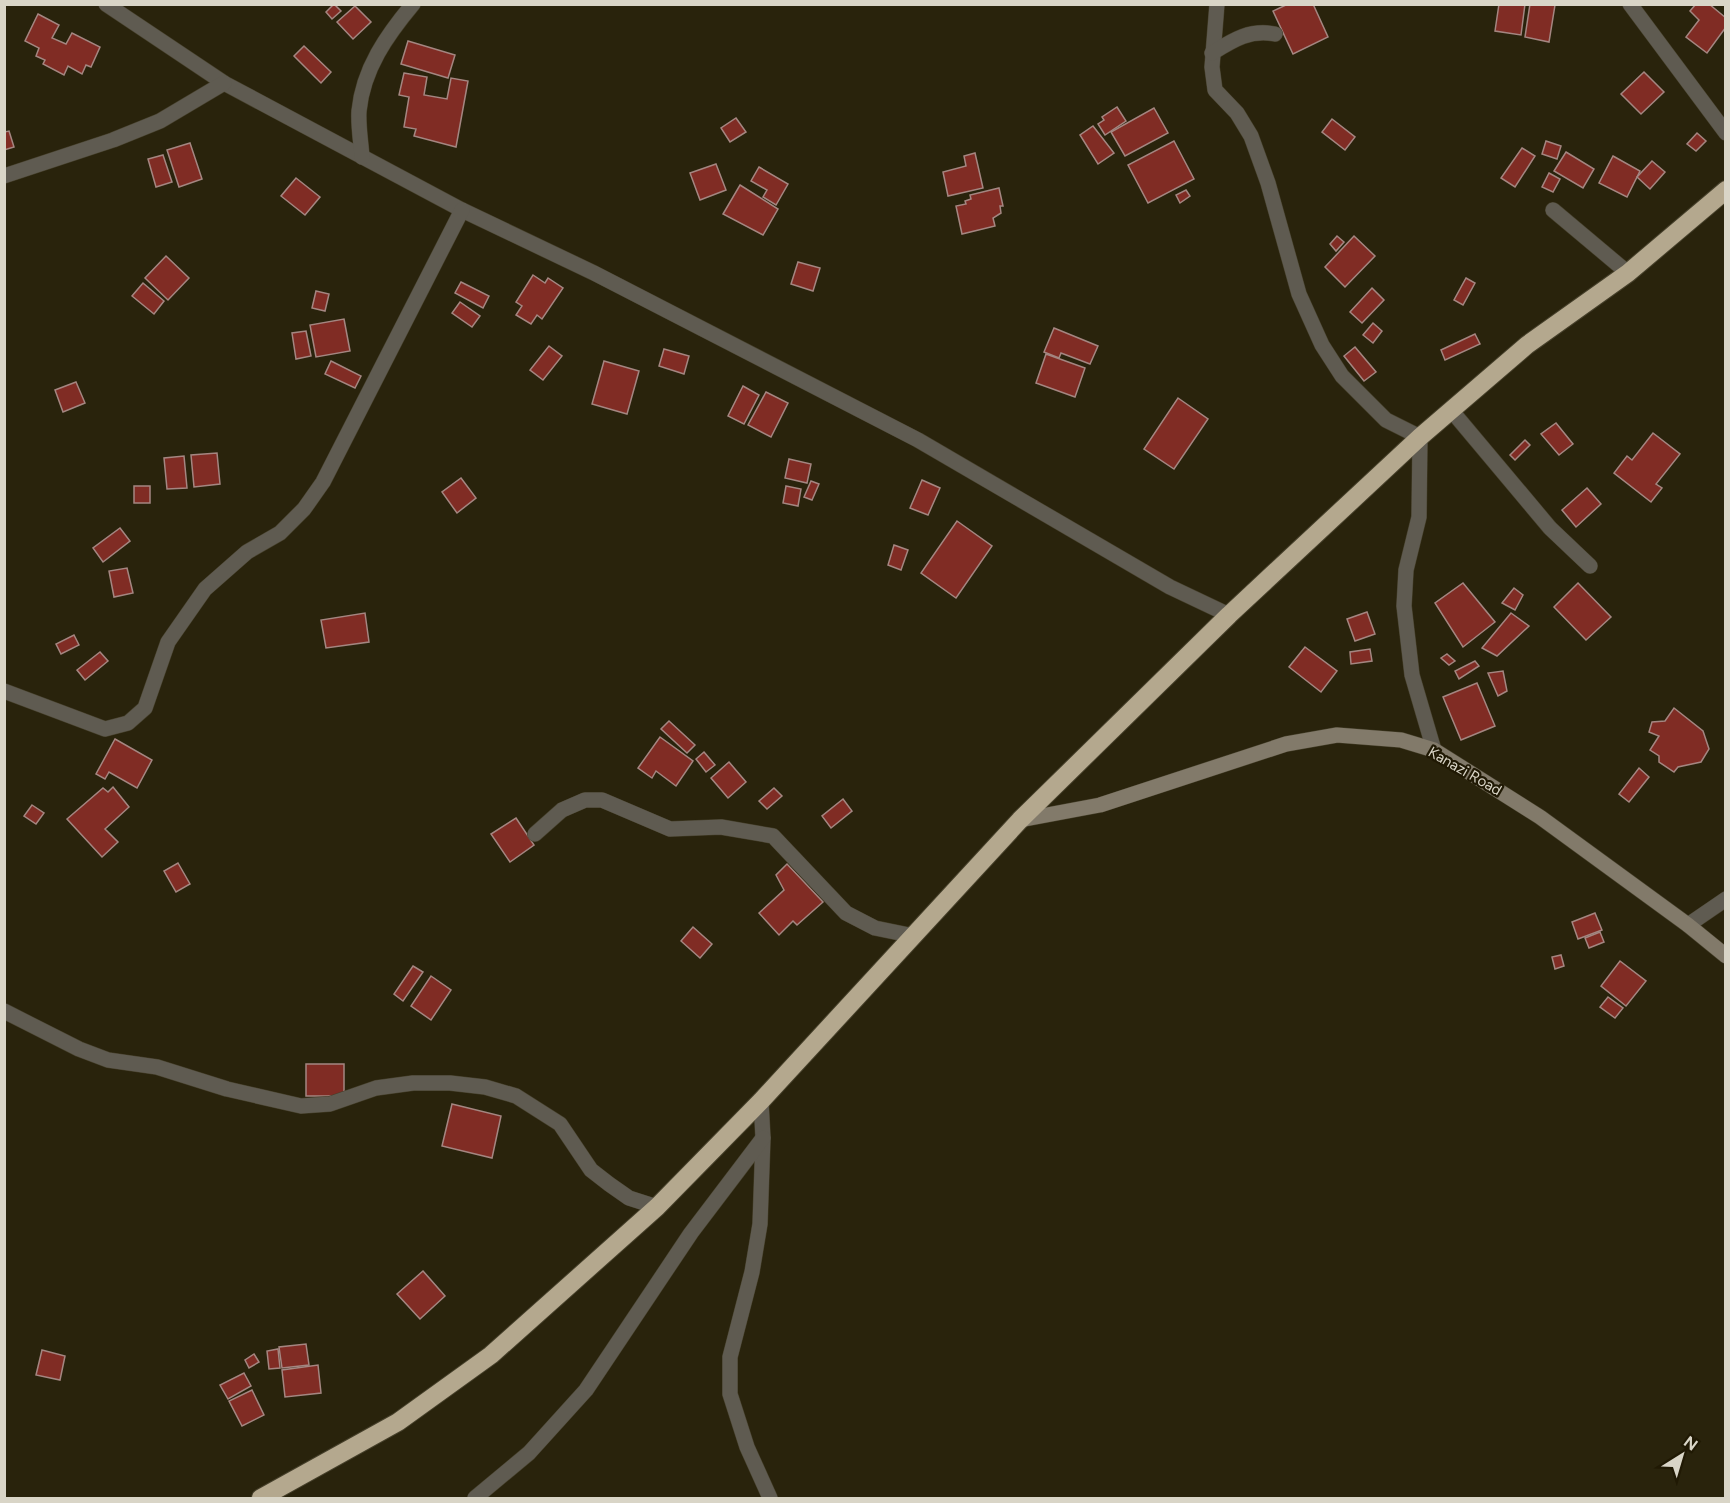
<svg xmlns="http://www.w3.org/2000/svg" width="1730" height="1503" font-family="Figtree,sans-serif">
<rect width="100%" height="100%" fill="#29230c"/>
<g fill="#802c24" stroke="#a48681" stroke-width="1.5">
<path d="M334 4 341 11 332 19 326 12Z"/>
<path d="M1288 4H1313L1328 37 1293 54 1273 11Z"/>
<path d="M1499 4H1525L1521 35 1495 31Z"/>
<path d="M1530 4 1555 5 1549 42 1525 37Z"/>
<path d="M1696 4H1709L1726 18V27L1707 53 1686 37 1699 20 1690 11Z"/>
<path d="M355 6 371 22 353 39 337 22Z"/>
<path d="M38 14 59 25 52 38 66 44 72 33 100 47 91 67 86 65 82 74 68 66 64 75 43 64 45 60 36 56 39 48 25 41Z"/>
<path d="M408 41 455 55 448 78 401 64Z"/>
<path d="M304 46 331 72 321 83 294 56Z"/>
<path d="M1644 72 1664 92 1641 114 1621 94Z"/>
<path d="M404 73 427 77 424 95 447 99 451 78 468 81 456 147 414 136 416 129 404 127 409 97 399 95Z"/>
<path d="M1117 107 1126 121 1105 135 1098 124 1104 120 1102 117Z"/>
<path d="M1154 108 1168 133 1125 156 1111 132Z"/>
<path d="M736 118 746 132 730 142 721 128Z"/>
<path d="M1332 119 1355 137 1345 150 1322 132Z"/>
<path d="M1093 126 1114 153 1098 164 1080 135Z"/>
<path d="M9 131 14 147 4 150V132Z"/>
<path d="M1697 133 1706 141 1696 151 1687 144Z"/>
<path d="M1174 141 1194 179 1148 203 1128 165Z"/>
<path d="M1546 141 1561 146 1557 159 1542 154Z"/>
<path d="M190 143 202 179 179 187 167 150Z"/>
<path d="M1522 148 1535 156 1515 187 1501 178Z"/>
<path d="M1566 152 1594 169 1583 188 1554 171Z"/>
<path d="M975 153 983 188 948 196 943 172 966 166 964 156Z"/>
<path d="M163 155 172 182 156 187 148 159Z"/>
<path d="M1613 156 1640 171 1627 197 1599 183Z"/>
<path d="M1652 161 1665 172 1650 189 1637 177Z"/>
<path d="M716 164 726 190 700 200 690 173Z"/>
<path d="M759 167 788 184 776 205 763 197 767 190 751 181Z"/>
<path d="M1549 173 1560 179 1553 192 1542 187Z"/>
<path d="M296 178 320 197 305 215 281 196Z"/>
<path d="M740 185 778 209 763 235 723 214Z"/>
<path d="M999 188 1003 206H1000L1001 213 993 218 995 226 962 234 956 206 966 204 965 201 971 199 970 195Z"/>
<path d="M1186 190 1190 196 1180 203 1176 195Z"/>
<path d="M1337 236 1344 242 1336 251 1330 244Z"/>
<path d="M1354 236 1375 256 1345 287 1325 267Z"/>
<path d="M166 256 189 278 168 300 145 278Z"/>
<path d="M798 262 820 268 813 291 791 284Z"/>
<path d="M533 275 545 283 548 278 563 288 542 319 537 315 531 324 516 315 522 306 516 302Z"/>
<path d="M1466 278 1475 283 1463 305 1454 300Z"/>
<path d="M461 282 489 296 483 308 455 293Z"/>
<path d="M143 283 164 301 154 314 132 296Z"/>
<path d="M1372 288 1384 300 1362 323 1350 312Z"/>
<path d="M316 291 329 294 325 311 312 308Z"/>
<path d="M460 302 480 316 472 327 452 313Z"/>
<path d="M344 319 350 351 316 357 310 325Z"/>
<path d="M1373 323 1382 331 1373 343 1363 335Z"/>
<path d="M1054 328 1098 346 1090 364 1061 353 1059 358 1044 352Z"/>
<path d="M306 331 311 356 296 359 292 333Z"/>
<path d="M1475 334 1480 344 1445 360 1441 350Z"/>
<path d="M549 346 562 356 543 380 530 370Z"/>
<path d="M1355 347 1376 372 1364 381 1344 356Z"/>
<path d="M664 349 689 356 684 374 659 366Z"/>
<path d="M1046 354 1085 368 1075 397 1036 383Z"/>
<path d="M331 361 361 376 355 388 325 374Z"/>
<path d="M604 361 639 371 627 414 592 404Z"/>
<path d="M76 382 85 403 63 412 55 390Z"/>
<path d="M743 386 759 395 744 424 728 416Z"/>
<path d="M766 392 788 403 771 437 748 425Z"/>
<path d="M1178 398 1208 419 1174 469 1144 449Z"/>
<path d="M1556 423 1573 444 1559 455 1541 434Z"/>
<path d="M1653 433 1680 454 1656 484 1662 488 1651 502 1614 473 1627 456 1632 460Z"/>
<path d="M1525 440 1530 445 1515 460 1510 455Z"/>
<path d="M217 453 220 484 194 487 191 455Z"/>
<path d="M184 456 187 488 167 489 164 458Z"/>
<path d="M789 459 811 464 807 483 785 478Z"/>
<path d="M461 478 476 498 457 513 442 492Z"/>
<path d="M922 480 940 488 928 515 910 508Z"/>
<path d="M811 481 819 484 812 500 804 497Z"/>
<rect x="134" y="486" width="16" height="17"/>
<path d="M786 486 801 489 798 506 783 503Z"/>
<path d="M1587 488 1601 504 1576 527 1562 510Z"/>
<path d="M957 521 992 546 956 598 921 573Z"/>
<path d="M120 528 130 541 103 562 93 548Z"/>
<path d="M894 545 908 550 901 570 888 565Z"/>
<path d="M127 568 133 593 114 597 109 571Z"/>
<path d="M1463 583 1495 622 1463 647 1435 603Z"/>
<path d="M1578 583 1611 617 1586 640 1554 607Z"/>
<path d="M1514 588 1523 595 1515 610 1502 603Z"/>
<path d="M1367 612 1375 634 1355 641 1347 619Z"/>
<path d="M365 613 369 642 326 648 321 620Z"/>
<path d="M1511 613 1529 626 1497 656 1482 648Z"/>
<path d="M74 635 79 645 61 654 56 644Z"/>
<path d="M1305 647 1337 671 1321 692 1289 667Z"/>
<path d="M1370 649 1372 661 1351 664 1350 652Z"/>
<path d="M100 652 108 661 85 680 77 670Z"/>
<path d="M1447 654 1455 661 1449 665 1441 658Z"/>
<path d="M1475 661 1479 666 1459 679 1455 671Z"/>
<path d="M1503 671 1507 691 1498 696 1488 673Z"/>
<path d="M1477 683 1495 726 1461 740 1443 697Z"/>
<path d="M1674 708 1703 731 1709 749 1701 762 1678 767 1674 772 1659 762V756L1650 750 1659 736 1649 732 1652 722 1665 721Z"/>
<path d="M669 721 695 745 687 753 661 729Z"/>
<path d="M660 737 693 761 676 786 656 771 652 778 638 768Z"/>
<path d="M115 739 152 760 137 788 109 772 105 779 96 774Z"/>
<path d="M704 752 715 765 706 772 696 759Z"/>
<path d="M729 762 746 782 728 798 711 778Z"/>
<path d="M1639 768 1649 777 1629 802 1619 794Z"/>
<path d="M113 787 129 807 105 829 118 842 102 857 67 819 103 788 108 792Z"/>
<path d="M774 788 782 796 767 809 759 801Z"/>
<path d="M843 799 852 811 831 828 822 816Z"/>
<path d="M32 805 44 813 36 824 24 816Z"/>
<path d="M516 818 534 845 510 862 491 834Z"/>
<path d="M178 863 190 884 176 892 164 871Z"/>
<path d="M787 864 823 902 797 925 793 921 779 935 759 913 784 890 776 875Z"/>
<path d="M1595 913 1602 930 1578 939 1572 922Z"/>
<path d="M693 927 712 944 700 958 681 941Z"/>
<path d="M1600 932 1604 942 1589 948 1585 938Z"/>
<path d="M1561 955 1564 966 1555 969 1552 957Z"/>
<path d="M1620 961 1646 981 1626 1006 1601 986Z"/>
<path d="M413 966 423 972 403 1001 394 994Z"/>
<path d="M431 976 451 990 431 1020 411 1006Z"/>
<path d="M1608 997 1623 1008 1615 1018 1600 1007Z"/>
<rect x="306" y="1064" width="38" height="32"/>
<path d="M452 1104 501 1116 492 1158 442 1146Z"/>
<path d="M423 1271 445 1296 420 1319 397 1294Z"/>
<path d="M306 1344 309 1365 282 1368 279 1347Z"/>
<path d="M278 1349 280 1368 269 1369 267 1351Z"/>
<path d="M42 1350 65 1356 60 1380 36 1375Z"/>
<path d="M254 1354 259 1362 249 1368 245 1360Z"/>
<path d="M318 1365 321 1393 285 1397 282 1370Z"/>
<path d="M244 1373 251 1386 228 1399 220 1385Z"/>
<path d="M252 1390 264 1415 242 1426 229 1401Z"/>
</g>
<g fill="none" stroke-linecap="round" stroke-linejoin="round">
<defs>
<g id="street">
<path d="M106 4 224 83 462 210 594 273 918 440 1170 587 1229 615"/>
<path d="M1217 4 1212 67 1215 90 1237 113 1251 136 1268 183 1299 294 1322 345 1342 376 1386 420 1420 437 1419 517 1406 570 1404 606 1412 675 1434 750"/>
<path d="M1630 4 1726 133"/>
<path d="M1212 53C1233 40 1250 29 1275 34"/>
<path d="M362 157C361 142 358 126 359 111 363 69 387 35 413 4"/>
<path d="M4 176 113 140 160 121 224 83"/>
<path d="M1553 210 1628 273"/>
<path d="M1451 410 1550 528 1590 566"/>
<path d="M4 691 105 729 128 723 145 708 168 642 205 589 247 552 280 533 304 509 323 482 462 210"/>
<path d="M535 834 562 810 585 800H602L670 829 721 827 773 836 846 913 875 928 914 936"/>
<path d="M1688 925 1726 899"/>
<path d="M4 1011 79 1049 108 1060 157 1067 227 1089 301 1106 330 1104 376 1088 413 1083H450L485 1087 516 1096 560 1124 591 1170 609 1184 629 1198 657 1207"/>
<path d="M761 1101 763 1138 760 1224 752 1272 730 1357V1394L747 1447 770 1498"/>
<path d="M475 1498 529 1453 586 1390 691 1233 763 1138"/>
</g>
<path id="secondary" d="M1020 820 1100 805 1286 744 1337 735 1401 740 1434 750 1540 817 1688 925 1726 956"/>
<path id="highway" d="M261 1498 398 1422 491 1355 657 1207 761 1101 1020 820 1229 615 1420 437 1527 345 1628 273 1726 190"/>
</defs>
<use href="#street" stroke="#453f2a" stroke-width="16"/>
<use href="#secondary" stroke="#453f2a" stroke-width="16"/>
<use href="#highway" stroke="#453f2a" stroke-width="20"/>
<use href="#street" stroke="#5f5b51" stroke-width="15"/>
<use href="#secondary" stroke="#827a6a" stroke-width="15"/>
<use href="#highway" stroke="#b4a88e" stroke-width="18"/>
</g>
<g text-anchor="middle" stroke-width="4.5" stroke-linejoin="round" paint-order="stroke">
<g font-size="15" fill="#d9d5c7" stroke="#201904">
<text transform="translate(1465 771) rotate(30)" y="5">Kanazi Road</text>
</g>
</g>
<rect width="1730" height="1503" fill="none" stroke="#d9d5c7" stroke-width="12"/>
<g transform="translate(1682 1455) rotate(37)" stroke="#201904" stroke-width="4.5" paint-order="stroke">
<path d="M0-4.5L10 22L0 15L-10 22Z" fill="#d9d5c7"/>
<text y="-9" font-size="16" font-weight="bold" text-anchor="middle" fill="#d9d5c7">N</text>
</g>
</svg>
